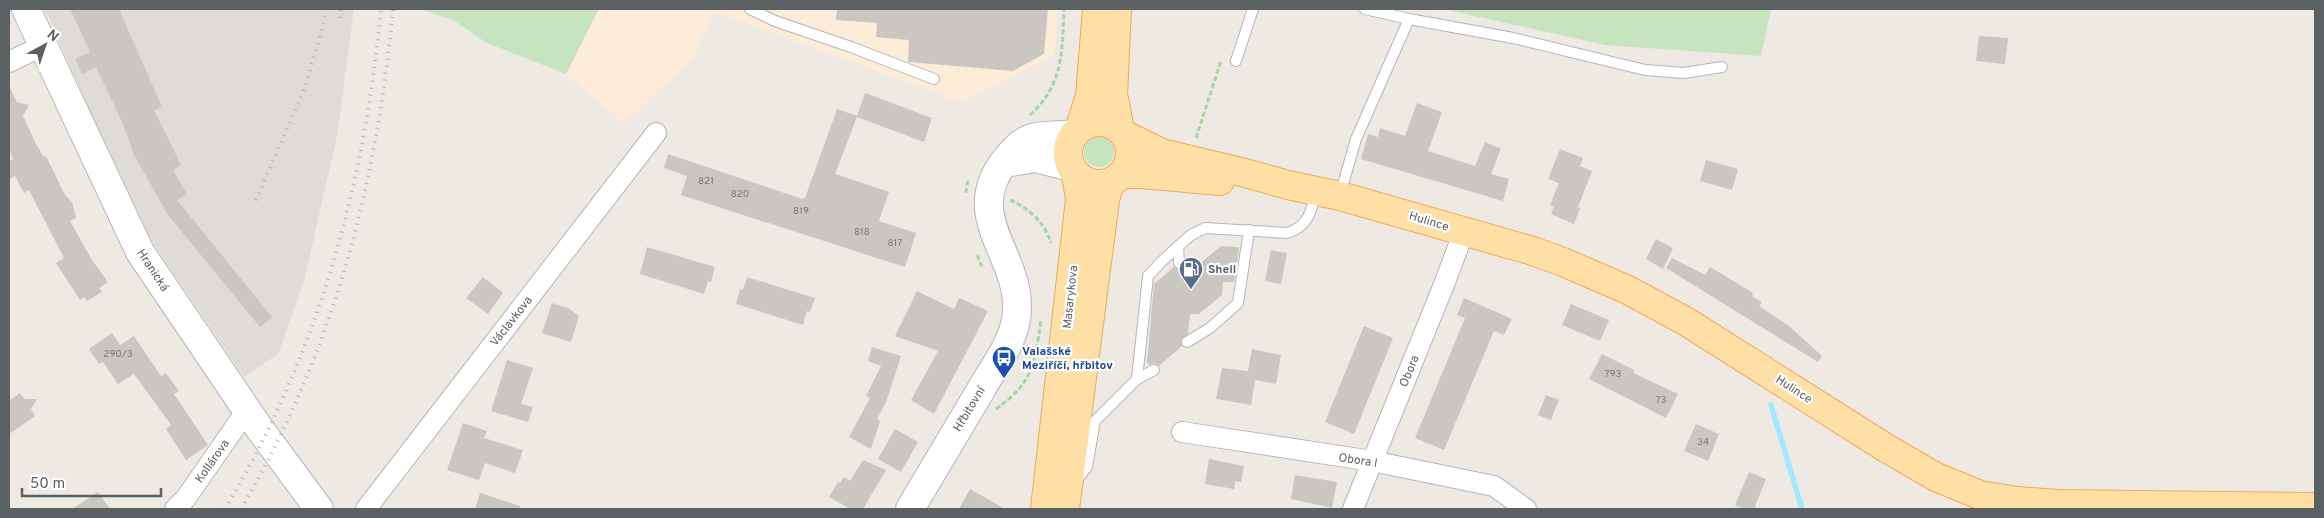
<svg xmlns="http://www.w3.org/2000/svg" width="2324" height="518" font-family="Overpass,sans-serif">
<rect width="100%" height="100%" fill="#eee9e3"/>
<path fill="#fdedd8" d="M599 9H1058L1054 56 961 102 714 11 694 56 624 123 566 74Z"/>
<path fill="#dfdbd7" d="M45 9H354L337 136 304 281 278 354 244 377 140 224Z"/>
<g fill="#c6e5bf">
<path d="M420 9H599L566 74 487 43 453 20Z"/>
<path d="M1443 9H1771L1761 56 1605 45Z"/>
<circle cx="1099" cy="152" r="15"/>
</g>
<g fill="none" stroke-linecap="round" stroke-linejoin="round">
<path stroke="#a2e8fe" stroke-width="5.5" d="M1771 405 1802 509"/>
</g>
<g fill="#cac6c2">
<path d="M70 9H119L162 107 154 110 181 165 173 170 187 194 177 200 272 317 260 327 168 215 134 155 123 124 96 67 82 74 75 59 90 52Z"/>
<path d="M837 9H1048L1044 54 1013 71 908 62 909 40 876 37 877 23 836 20Z"/>
<path d="M1979 36 2008 38 2005 64 1976 61Z"/>
<path d="M9 86 17 102 29 105 23 116 36 144 44 157 46 156 65 195 72 202 76 218 70 221 92 260 108 282 99 288 102 292 87 301 85 297 80 300 56 263 64 258 29 190 24 193 15 176 9 179V161L13 159 9 149Z"/>
<path d="M865 93 932 118 924 142 857 117 835 174 889 192 879 221 916 233 905 267 681 195 687 176 664 168 668 154 802 199 805 198 837 109 857 116Z"/>
<path d="M1417 103 1442 112 1428 151 1475 166 1485 142 1501 149 1491 174 1509 179 1503 201 1361 159 1368 134 1378 137 1380 128 1405 136Z"/>
<path d="M1560 149 1583 158 1580 166 1592 171 1580 202 1578 207 1580 208 1574 224 1551 214 1554 207 1550 205 1559 183 1548 179Z"/>
<path d="M1706 160 1738 169 1732 190 1700 181Z"/>
<path d="M1656 239 1673 248 1663 269 1646 259Z"/>
<path d="M1221 246 1239 247 1234 282H1223L1222 295 1199 314H1190L1188 334 1181 339 1182 346 1159 366 1155 363 1149 365 1147 362 1154 284 1174 267 1179 270 1183 268 1187 256 1196 267Z"/>
<path d="M647 247 715 267 711 282 708 281 704 294 640 274Z"/>
<path d="M1271 250 1287 253 1281 284 1265 281Z"/>
<path d="M1672 258 1705 275 1710 267 1753 293 1752 296 1762 302 1759 306 1789 326 1822 356 1818 362 1666 268Z"/>
<path d="M483 277 503 293 488 314 466 298Z"/>
<path d="M747 277 815 298 810 312 807 311 803 325 736 304 740 289 743 290Z"/>
<path d="M917 291 954 309 959 298 988 311 934 414 911 400 938 351 895 336Z"/>
<path d="M1464 298 1512 319 1504 335 1494 331 1444 450 1415 438 1465 318 1457 315Z"/>
<path d="M552 303 568 308 579 316 571 342 542 333Z"/>
<path d="M1571 304 1609 320 1600 341 1562 325Z"/>
<path d="M1364 326 1393 338 1354 434 1325 422Z"/>
<path d="M112 333 120 345 134 336 161 376 166 373 179 391 174 394 208 445 186 460 166 429 171 425 134 374 118 384 103 362 99 364 89 349Z"/>
<path d="M872 347 901 356 886 402 877 419 880 421 871 449 849 437 870 398 866 396 881 366 868 361Z"/>
<path d="M1252 349 1281 355 1276 384 1255 380 1251 405 1216 399 1222 368 1248 371Z"/>
<path d="M1602 354 1634 370 1633 373 1678 394 1666 418 1589 379Z"/>
<path d="M507 360 533 368 521 404 533 407 528 422 491 411Z"/>
<path d="M20 393 24 399H37L31 409 35 416 9 434V401Z"/>
<path d="M1546 395 1559 400 1551 420 1538 415Z"/>
<path d="M463 423 487 431 484 438 523 450 515 473 485 463 479 480 447 470Z"/>
<path d="M1696 424 1719 434 1708 461 1684 451Z"/>
<path d="M895 429 918 442 901 472 878 459Z"/>
<path d="M1209 459 1244 466 1241 482 1235 481 1234 489 1205 484Z"/>
<path d="M863 460 886 470 863 509H851L829 497 838 482 840 483 844 477 850 481Z"/>
<path d="M1749 472 1766 479 1754 509H1745L1735 505Z"/>
<path d="M1295 475 1337 482 1332 508 1291 499Z"/>
<path d="M970 489 1005 509H959Z"/>
<path d="M98 492 110 509H72Z"/>
<path d="M480 493 520 506V509H475Z"/>
</g>
<g fill="none" stroke-linecap="round" stroke-linejoin="round">
<defs>
<g id="lane">
<path d="M750 9 775 21 851 47 934 79"/>
<path d="M1409 19 1513 38 1645 70 1684 73 1722 67"/>
<path d="M1236 61 1253 9"/>
<path d="M1340 195 1356 139 1409 19 1365 9"/>
<path d="M1178 246 1179 263"/>
<path d="M1187 342 1210 328 1238 303 1249 230"/>
<path d="M1137 379 1148 276 1162 261 1191 235 1205 228 1287 233C1308 227 1312 211 1315 192"/>
<path d="M1076 481 1087 467 1095 421 1137 379 1154 370"/>
</g>
<g id="street">
<path d="M9 62 42 46"/>
<path d="M1182 432 1372 461 1494 486 1526 509"/>
<path d="M175 509 186 498 247 410"/>
<path d="M366 509 656 133"/>
<path d="M1353 509 1445 282 1464 231"/>
</g>
<g id="secondary">
<path d="M26 9 140 252 257 425 319 509"/>
<path d="M1004 163 1035 158 1071 167"/>
<path d="M910 509C934 469 958 428 982 388 993 368 1010 347 1015 324 1030 262 959 221 1004 162 1012 152 1020 142 1032 138 1046 134 1060 136 1074 134"/>
</g>
<g id="primary">
<path d="M1117 9 1113 94 1120 129"/>
<circle cx="1099" cy="153" r="31"/>
<path d="M1080 127 1090 96 1097 9"/>
<path d="M1125 135 1162 153 1245 173 1288 185 1340 196 1533 251 1563 262 1628 290 1687 322 1886 448 1936 477 1980 495 2017 501 2057 504 2315 507"/>
<path d="M1122 174H1142L1220 181"/>
<path d="M1045 509 1080 199 1076 175"/>
<path d="M1065 509 1105 200 1110 182"/>
</g>
</defs>
<use href="#lane" stroke="#b3b7ba" stroke-width="12"/>
<use href="#street" stroke="#b3b7ba" stroke-width="22"/>
<use href="#secondary" stroke="#b2b7ba" stroke-width="30"/>
<use href="#primary" stroke="#f0a959" stroke-width="30"/>
<g stroke="#a2d7a6" stroke-width="3" stroke-dasharray="5 2.5" stroke-linecap="butt">
<path d="M1030 115C1064 84 1062 51 1064 9"/>
<path d="M1196 138 1221 61"/>
<path d="M966 193 968 179"/>
<path d="M1010 200C1029 208 1045 223 1051 243"/>
<path d="M977 255 982 267"/>
<path d="M996 409C1034 382 1034 364 1041 321"/>
</g>
<use href="#lane" stroke="#fff" stroke-width="10"/>
<use href="#street" stroke="#fff" stroke-width="20"/>
<use href="#secondary" stroke="#fff" stroke-width="28"/>
<use href="#primary" stroke="#fee0a7" stroke-width="28"/>
<g stroke="#b2b3b3" stroke-width="4" stroke-dasharray="1 6" stroke-linecap="butt">
<path d="M340 18 341 9"/>
<path d="M256 200 304 90 319 41 326 9"/>
<path d="M225 509C318 354 364 188 381 9"/>
<path d="M241 509C333 351 376 190 393 9"/>
</g>
</g>
<defs>
<symbol id="fuel-pin" viewBox="-11 -11 22 30"><path d="M0 17L-7.5 6A9.5 9.5 0 1 1 7.5 6Z" fill="#5c6f8a" stroke="#fff"/><path d="M-5.5-6h7V0h2V4h1.3V-2.5L3-4.5l.8-.8L6-3V5H2.5V1h-1V6h-7ZM-4.2-4.7v3.2H.2V-4.7Z" fill="#fff"/></symbol>
<symbol id="bus-pin" viewBox="-11 -11 22 30"><path d="M0 17L-7.5 6A9.5 9.5 0 1 1 7.5 6Z" fill="#1a4fb4" stroke="#fff"/><path d="M-5-6H5V4H4V6H2V4H-2V6H-4V4H-5ZM-3.5-4V0h7V-4ZM-3.5 1.2v1.5H-2V1.2ZM2 1.2v1.5H3.5V1.2Z" fill="#fff"/></symbol>
</defs>
<g fill-rule="evenodd">
<use href="#fuel-pin" x="1177" y="255" width="28" height="38"/>
<use href="#bus-pin" x="990" y="344" width="28" height="38"/>
</g>
<g text-anchor="middle" stroke-width="4.5" stroke-linejoin="round" paint-order="stroke">
<g font-size="10" fill="#777a7b">
<text x="706" y="184">821</text>
<text x="740" y="197">820</text>
<text x="801" y="214">819</text>
<text x="862" y="235">818</text>
<text x="895" y="246">817</text>
<text x="118" y="357">290/3</text>
<text x="1613" y="377">793</text>
<text x="1661" y="403">73</text>
<text x="1703" y="445">34</text>
</g>
<g font-size="12" fill="#5b6063" stroke="#fff">
<text transform="translate(1429 221) rotate(17)" y="4">Hulince</text>
<text transform="translate(153 270) rotate(57)" y="4">Hranická</text>
<text transform="translate(1070 297) rotate(-84)" y="4">Masarykova</text>
<text transform="translate(511 321) rotate(-52)" y="4">Václavkova</text>
<text transform="translate(1409 371) rotate(-68)" y="4">Obora</text>
<text transform="translate(1794 389) rotate(33)" y="4">Hulince</text>
<text transform="translate(969 409) rotate(-59)" y="4">Hřbitovní</text>
<text transform="translate(1358 460) rotate(9)" y="4">Obora I</text>
<text transform="translate(212 461) rotate(-55)" y="4">Kollárova</text>
</g>
<g font-size="12" font-weight="bold" fill="#4e5e75" stroke="#fff" text-anchor="start">
<text x="1208" y="273">Shell</text>
</g>
<g font-size="12" font-weight="bold" fill="#164399" stroke="#fff" text-anchor="start">
<text x="1022" y="355">Valašské<tspan x="1022" dy="14">Meziříčí, hřbitov</tspan></text>
</g>
</g>
<rect width="2324" height="518" fill="none" stroke="#5b6063" stroke-width="20"/>
<g transform="translate(45 45) rotate(40)" stroke="#ffffff" stroke-width="4" paint-order="stroke">
<path d="M0-4L9 19L0 12L-9 19Z" fill="#5b6063"/>
<text y="-8" font-size="14" font-weight="bold" text-anchor="middle" fill="#5b6063">N</text>
</g>
<path d="M22 488v8h139v-8" fill="none" stroke="#5b6063" stroke-width="2.5"/>
<text x="30" y="488" font-size="15" fill="#5b6063" stroke="#ffffff" stroke-width="4" paint-order="stroke">50 m</text>
</svg>
